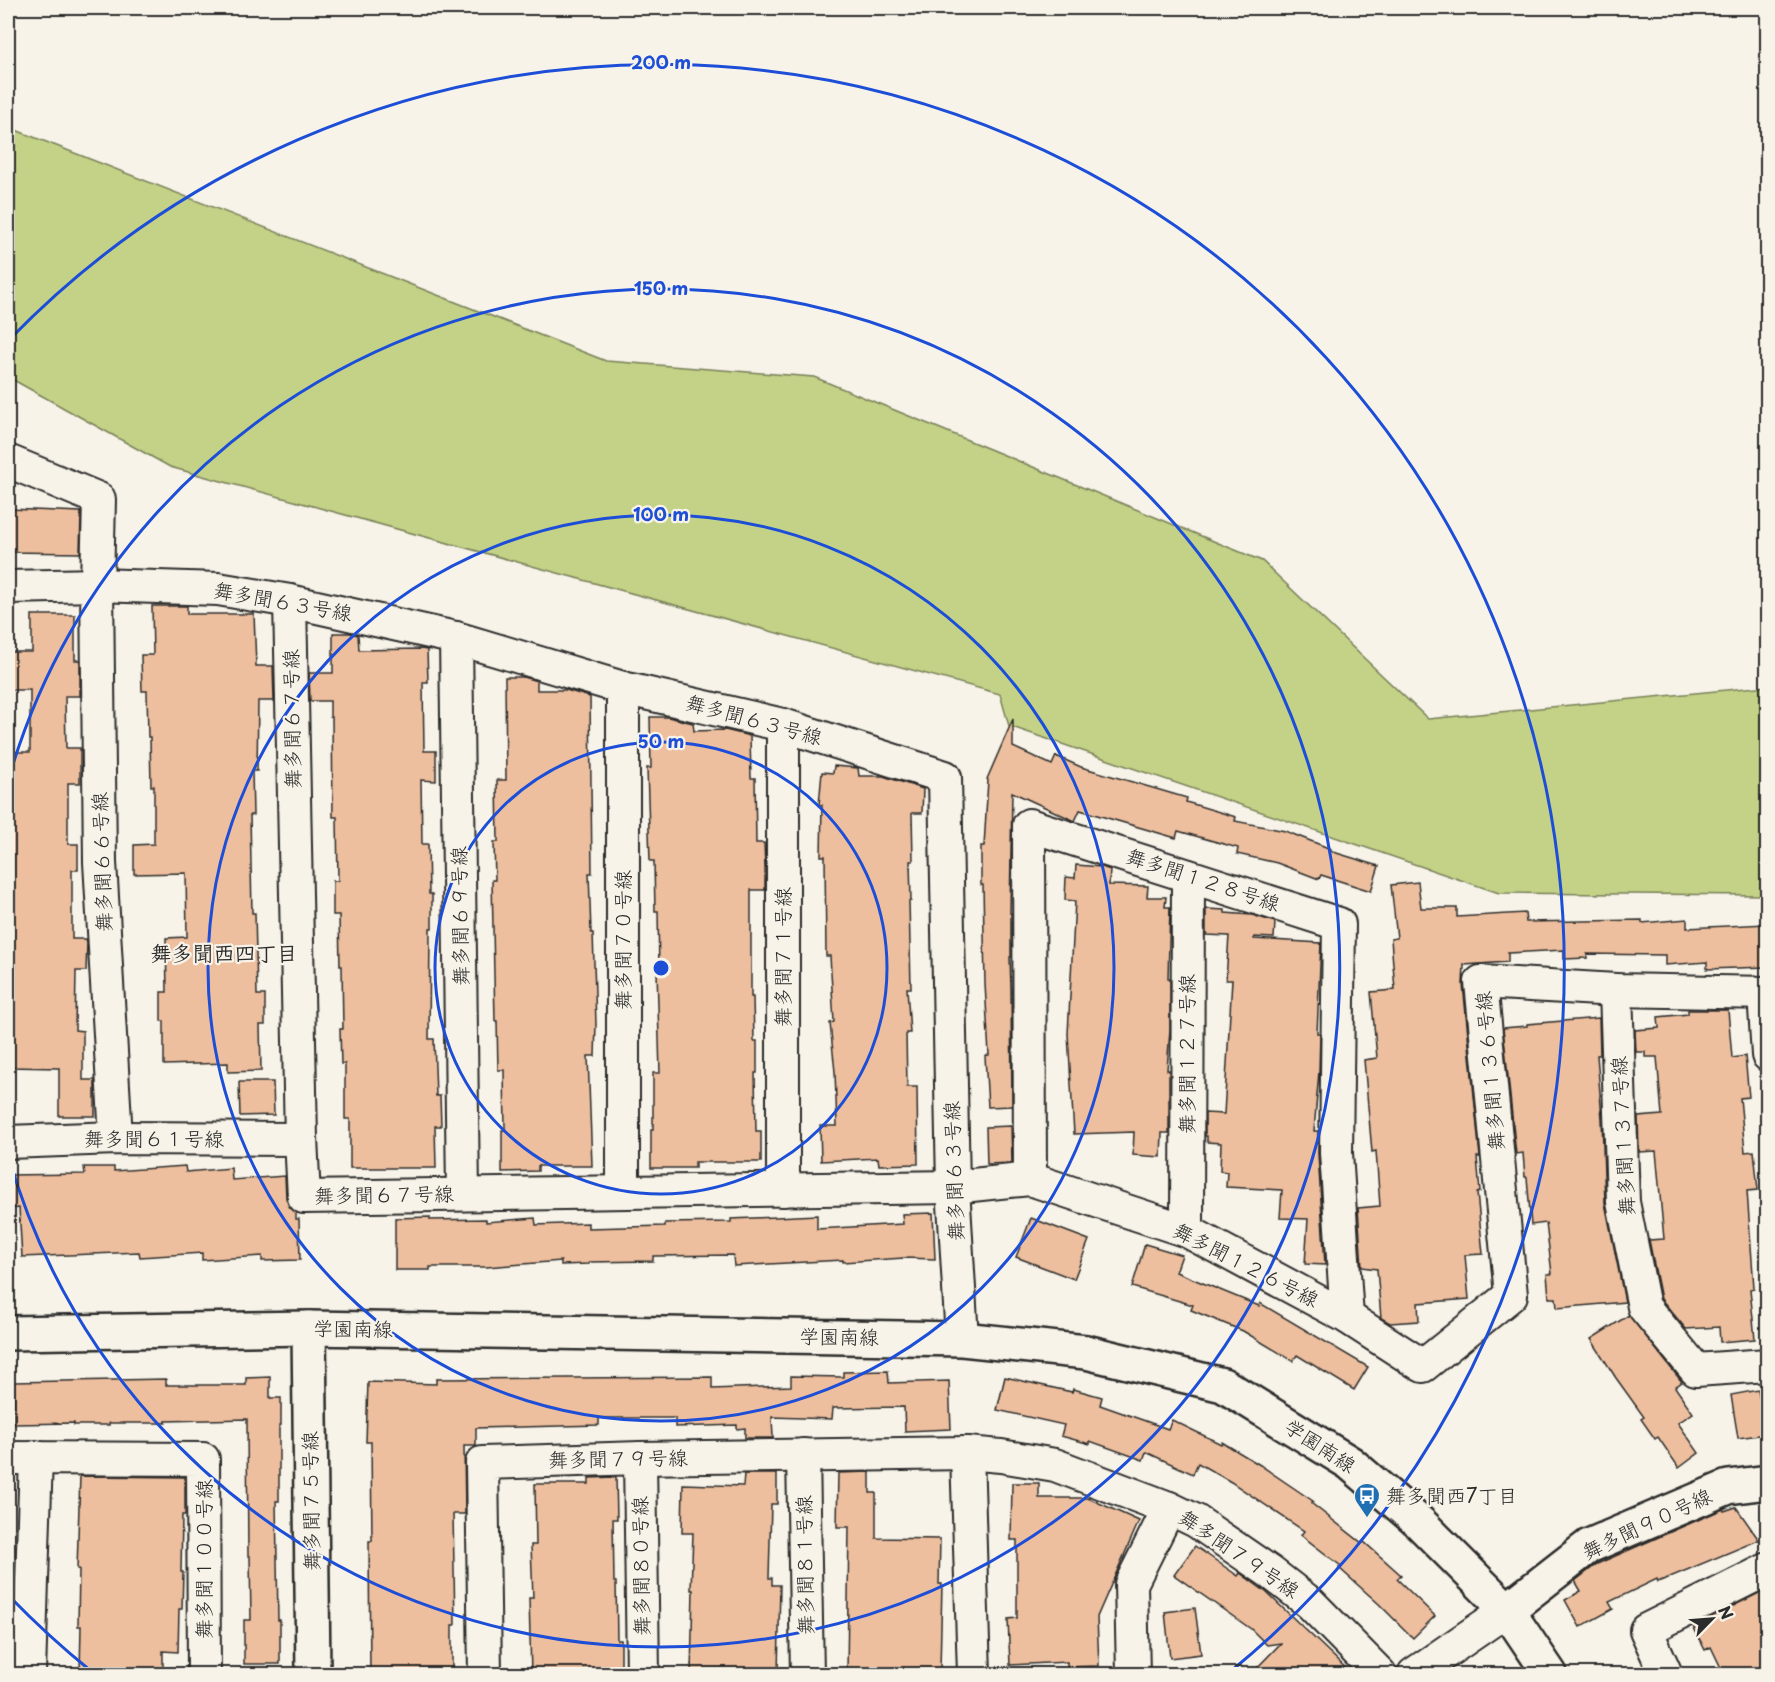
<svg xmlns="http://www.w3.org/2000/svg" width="1775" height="1682" font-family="'Playpen Sans','Klee One',sans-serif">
<rect width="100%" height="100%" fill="#f7f3e8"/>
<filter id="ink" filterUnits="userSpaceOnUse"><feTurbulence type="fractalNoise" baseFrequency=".0167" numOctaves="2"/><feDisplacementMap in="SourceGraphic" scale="12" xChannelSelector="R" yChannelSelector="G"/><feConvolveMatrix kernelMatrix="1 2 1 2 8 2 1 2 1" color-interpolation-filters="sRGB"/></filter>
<g filter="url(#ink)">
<path fill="#c3d286" stroke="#777e58" stroke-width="1.5" d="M8 127 606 361 814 377 1262 561 1428 719 1767 686V895L1499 893 1009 726 1000 694 170 467 8 377Z"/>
<g fill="#eebf9e" stroke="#2b2b2b" stroke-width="1.5">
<path d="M8 509 81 512 80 553 8 552Z"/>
<path d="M152 606H187V614H254L256 666H273L274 701H258L257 771H252L253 815H250L252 913H255L257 995H265V1025H260L261 1071 228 1072V1063L164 1065V1021H161V992H167L166 938 187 937 186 873 134 874V845L154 844V786H151L150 737H148L147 691H142L141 655H153Z"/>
<path d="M32 615H75V660H80V696H65L66 748H80V783H68V844H78V870H72V939H86L87 942 86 971H76L75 1030 83 1031V1080H95V1116H59V1068L8 1067V752H30V690H8V652H32Z"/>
<path d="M333 633H350L358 635 359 650 421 649 427 650 428 682H423L424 751H436V781L421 780 422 844H428L429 894H432V928H430L429 1039H434L436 1096H440L441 1126H435L436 1168H350V1119H345V1064H341L340 1029H343L342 966H340L339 915H333V881H338L337 817H333L332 717H330V701H310L309 673H333Z"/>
<path d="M505 677H523L537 681V690H566L590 697 592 873H589L591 933H593L596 1024 595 1056H588L592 1166H538V1171L502 1172V1130H505L504 1070H498L497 1021H495L492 880H495L494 842H498L497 780H506Z"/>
<path d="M650 717H668L693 723 694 731 725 730 750 736 751 778H755L756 843H764L765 867V890H751V997H753L754 1041H757V1073H755L756 1131H761V1162H695V1168H651V1130H653V1073H660L657 971H659L658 911H655L654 861H650L647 768H651Z"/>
<path d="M1013 719V747L1052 765 1056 756 1081 767 1187 798 1186 802 1236 817 1235 821 1285 831 1331 849 1330 851 1379 866 1371 891 1321 875 1319 879 1277 863 1237 854 1238 848 1178 831 1176 838 1080 810 1075 821 1012 792 1010 913H1011V957H1010L1011 988 1012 1106 988 1107 985 1056 989 1055 985 984 983 885H981V846H984L988 780 987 779Z"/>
<path d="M834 766 858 768 859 776H883L923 789 922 813H912L913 861H910L911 901H909L911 988H907L910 1033H906L907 1087H917L918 1164 879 1165 878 1158 821 1161 820 1126H837L835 1072 830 1023 834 1022 830 956H826L825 856H821L822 805H819L822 772 833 773Z"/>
<path d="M1076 865 1102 867 1110 870 1109 885 1148 886 1147 897H1166L1165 907H1170L1168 979H1170V1029L1167 1070H1169V1133H1162L1161 1157 1133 1155 1134 1132 1074 1134 1068 1034 1075 901 1065 900 1066 877 1075 878Z"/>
<path d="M1418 882 1421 908H1457V917L1525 913 1526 922 1642 920V923L1687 919V928L1767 924V967L1707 969V962L1665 965V955L1587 954V958L1564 959V950L1508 953V962L1464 965 1463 984 1480 1157H1477L1480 1192 1477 1193 1483 1254 1465 1255 1469 1299 1418 1303 1419 1321 1390 1323 1381 1318 1377 1269 1362 1267 1358 1208 1380 1206 1376 1151 1372 1152 1364 1060 1377 1058 1371 992 1395 990 1391 939 1397 938 1391 885Z"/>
<path d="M1206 909 1225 910V913L1252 915 1275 922 1274 938 1254 937V939L1321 943 1317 1033H1320L1319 1071 1314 1131H1318V1154L1325 1265 1305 1264 1308 1219 1280 1218 1282 1190 1226 1187 1227 1172 1220 1171 1221 1143 1207 1142V1136H1205V1113L1224 1114 1232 980H1226L1229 936 1206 935Z"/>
<path d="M1688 1010H1728L1732 1058 1745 1056 1749 1097 1740 1098 1745 1152 1754 1151 1758 1190 1747 1191 1754 1288 1750 1289 1755 1339 1720 1342 1719 1327 1686 1329 1661 1299 1649 1240 1664 1239 1656 1151 1639 1152 1638 1117 1662 1115 1657 1057H1645V1052H1636L1635 1030 1659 1028 1658 1017 1688 1014Z"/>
<path d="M1599 1018 1600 1055H1597L1602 1119 1605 1203 1625 1302 1557 1308 1556 1298H1549L1547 1274H1552L1546 1223 1531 1225 1527 1177H1525L1523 1153 1516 1154 1503 1028 1527 1026V1024Z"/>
<path d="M239 1082H273L274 1115 240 1116Z"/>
<path d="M1011 1126 1012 1163 987 1164 986 1127Z"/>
<path d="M185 1166 186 1172 231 1168 232 1180 285 1176 286 1198 289 1206 296 1213V1219H299L300 1260 262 1261V1256L202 1260V1253L140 1257 139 1252 22 1257 19 1208 8 1209V1175L85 1174 84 1167H114V1171Z"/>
<path d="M933 1213 935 1259 904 1258 843 1262V1260L734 1266 733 1255 653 1256V1261L589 1262V1264L561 1265V1261L486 1267H430V1270H395V1218L430 1217V1220L486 1219V1222L535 1218 536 1225 588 1223V1228L665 1226V1223L731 1222V1219L817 1215V1229L903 1224 902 1214Z"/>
<path d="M1031 1218 1089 1240 1074 1279 1016 1257Z"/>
<path d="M1145 1244 1182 1255 1176 1272 1259 1306 1260 1303 1368 1367 1354 1390 1297 1355 1293 1361 1243 1331 1191 1310 1193 1305 1132 1287Z"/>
<path d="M1629 1315 1682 1382 1675 1387 1693 1413 1678 1423 1699 1453 1679 1468 1658 1437 1655 1439 1641 1419 1644 1417 1616 1378 1591 1339Z"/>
<path d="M888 1371 889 1383 949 1381 951 1429 905 1431 904 1407 833 1408 832 1419 772 1417 773 1438H745V1428L737 1429V1425L675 1427V1418H599V1425L476 1428V1446H464L465 1514H453L455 1625H452V1674H370L369 1541H372L371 1442H366L368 1382 436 1384V1379L712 1377V1389L791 1386V1376L843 1377V1372Z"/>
<path d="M270 1377V1398H281V1425H279V1501H276L278 1620H280V1664H244V1620H251L250 1556H248L247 1419 166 1421V1423H109V1425H74V1423L14 1424V1382L166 1379V1385H246V1378Z"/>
<path d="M1005 1377 1072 1392 1073 1389 1102 1397 1100 1405 1168 1429 1172 1420 1221 1444 1222 1442 1260 1465 1313 1501 1311 1503 1362 1543 1364 1542 1401 1575 1397 1579 1435 1616 1413 1638 1379 1604 1339 1568 1341 1566 1301 1535 1304 1531 1231 1482 1198 1463 1193 1474 1146 1452 1143 1460 1090 1441V1444L1061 1436 1064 1425 997 1410Z"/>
<path d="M1758 1390 1766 1434 1738 1438 1731 1395Z"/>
<path d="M870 1472V1493H876V1538L940 1539 939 1584H942L940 1670H883V1674H847L849 1527H837L838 1473Z"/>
<path d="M744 1474H777V1504H771L769 1578H772V1585H780L778 1674H691L693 1590H691L693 1533H682L683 1484 743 1486Z"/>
<path d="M80 1476 185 1477V1515H182L181 1572H183L182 1609H179L178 1652 163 1651V1674H80L81 1626H78L79 1569H77Z"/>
<path d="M616 1477 617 1519H613L614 1582H616L617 1640H621V1674H531L529 1598H533L531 1545H536L535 1484H589V1478Z"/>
<path d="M1012 1483H1039V1498H1088L1139 1521 1097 1617 1099 1666 1067 1667V1662L1010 1665 1008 1619 1017 1618V1540H1011Z"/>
<path d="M1736 1507 1759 1540 1658 1582 1657 1579 1609 1602 1613 1609 1580 1627 1565 1600 1581 1591 1575 1581 1597 1564 1723 1509 1724 1511Z"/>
<path d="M1195 1546 1238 1576 1240 1573 1266 1592 1352 1674H1251L1281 1643 1267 1645 1251 1629 1174 1575Z"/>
<path d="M1767 1589V1674H1724L1711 1647 1705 1650 1693 1626Z"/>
<path d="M1195 1608 1201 1654 1170 1658 1165 1612Z"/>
</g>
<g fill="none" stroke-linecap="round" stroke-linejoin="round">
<defs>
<g id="minor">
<path d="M8 461 99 499 97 585 100 862 116 1138"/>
<path d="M8 587 97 585 218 589 290 601 456 638 623 688 783 725 945 777 953 1187 962 1339"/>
<path d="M290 601 301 1139 304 1197 953 1187 1030 1179 1187 1231 1347 1317 1423 1366 1511 1295 1481 982 1616 990 1768 993"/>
<path d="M456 638 463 1194"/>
<path d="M623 688V1192"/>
<path d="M783 725V1190"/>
<path d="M1616 990 1623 1202 1644 1307 1696 1370 1768 1365"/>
<path d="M1764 993 1768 1055"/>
<path d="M8 1142 116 1138 301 1139"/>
<path d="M1030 1179 1029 825 1339 924 1336 1153 1347 1317"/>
<path d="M1187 1231 1188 876"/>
<path d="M967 1453 974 1674"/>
<path d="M803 1455 807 1674"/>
<path d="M8 1458 203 1459 204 1674"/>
<path d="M640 1458 643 1674"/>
<path d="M29 1674 36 1457"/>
<path d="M485 1674 482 1463 640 1458 967 1453 1001 1456 1055 1465 1169 1508 1196 1521 1270 1572 1310 1603 1380 1674"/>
<path d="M1133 1674 1131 1584 1169 1508"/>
<path d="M1414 1674 1507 1610"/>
<path d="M1666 1674 1646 1630 1768 1569"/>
</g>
<g id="tertiary">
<path d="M309 1328 313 1674"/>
<path d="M8 1333 309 1328 962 1339 1086 1352 1223 1385 1350 1463 1420 1523 1507 1610 1550 1674"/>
<path d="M1507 1610 1589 1546 1728 1487 1768 1482"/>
</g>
</defs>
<use href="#minor" stroke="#2b2b2b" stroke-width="36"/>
<use href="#tertiary" stroke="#2b2b2b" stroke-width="38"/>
<use href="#minor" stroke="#f7f3e8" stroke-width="32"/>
<use href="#tertiary" stroke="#f7f3e8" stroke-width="33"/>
</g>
</g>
<g fill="none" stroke="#1d4ed8" stroke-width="3">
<circle cx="661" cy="968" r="226"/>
<circle cx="661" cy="968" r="453"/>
<path d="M8 781A679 679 0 1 1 8 1155"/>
<path d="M91 1671A905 905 0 0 1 10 1597M10 339A905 905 0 1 1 1231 1671"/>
</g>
<defs>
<symbol id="bus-pin" viewBox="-11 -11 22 30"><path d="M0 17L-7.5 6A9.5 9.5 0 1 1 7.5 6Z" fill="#1f6fb2" stroke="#f7f3e8"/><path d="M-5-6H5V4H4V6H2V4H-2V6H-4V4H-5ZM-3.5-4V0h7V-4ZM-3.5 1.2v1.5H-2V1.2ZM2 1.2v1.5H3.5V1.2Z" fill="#fff"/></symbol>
</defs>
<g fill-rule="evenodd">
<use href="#bus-pin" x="1352" y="1481" width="30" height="40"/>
</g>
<g text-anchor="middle" stroke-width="4.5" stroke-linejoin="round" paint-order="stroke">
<g font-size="20" fill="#2b2b2b" stroke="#f7f3e8">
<text transform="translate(283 602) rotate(10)" y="7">舞多聞６３号線</text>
<text transform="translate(292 719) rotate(-91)" y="7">舞多聞６７号線</text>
<text transform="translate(754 720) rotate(15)" y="7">舞多聞６３号線</text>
<text transform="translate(102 862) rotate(-92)" y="7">舞多聞６６号線</text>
<text transform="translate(1203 880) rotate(18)" y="7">舞多聞１２８号線</text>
<text transform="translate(460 916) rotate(-91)" y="7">舞多聞６９号線</text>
<text transform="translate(623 940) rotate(-90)" y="7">舞多聞７０号線</text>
<text transform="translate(783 957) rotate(-90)" y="7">舞多聞７１号線</text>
<text transform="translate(1187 1054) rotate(-90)" y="7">舞多聞１２７号線</text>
<text transform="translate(1490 1071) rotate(-95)" y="7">舞多聞１３６号線</text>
<text transform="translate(1623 1136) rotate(-93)" y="7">舞多聞１３７号線</text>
<text x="154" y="1146">舞多聞６１号線</text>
<text transform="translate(954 1171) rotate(-92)" y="7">舞多聞６３号線</text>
<text transform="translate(384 1195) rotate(-1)" y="7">舞多聞６７号線</text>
<text transform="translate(1246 1265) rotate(27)" y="7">舞多聞１２６号線</text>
<text transform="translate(353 1329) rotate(1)" y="7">学園南線</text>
<text transform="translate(839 1337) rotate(1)" y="7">学園南線</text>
<text transform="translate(1320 1446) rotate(33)" y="7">学園南線</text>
<text transform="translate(618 1459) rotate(-1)" y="7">舞多聞７９号線</text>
<text transform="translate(311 1501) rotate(-91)" y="7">舞多聞７５号線</text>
<text transform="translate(1647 1524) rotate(-25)" y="7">舞多聞９０号線</text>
<text transform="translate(1239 1554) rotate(34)" y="7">舞多聞７９号線</text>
<text transform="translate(204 1559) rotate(-90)" y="7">舞多聞１００号線</text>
<text transform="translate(805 1565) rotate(-91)" y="7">舞多聞８１号線</text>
<text transform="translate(641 1566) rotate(-91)" y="7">舞多聞８０号線</text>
</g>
<g font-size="20" fill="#2b2b2b" stroke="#f7f3e8" text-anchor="start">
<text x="1386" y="1503">舞多聞西7丁目</text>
</g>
<g font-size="21" font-weight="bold" fill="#2b2b2b" stroke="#f7f3e8">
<text x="224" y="961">舞多聞西四丁目</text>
</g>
</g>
<circle cx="661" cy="968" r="9" fill="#1d4ed8" stroke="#f7f3e8" stroke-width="3"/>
<g font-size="18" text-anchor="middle" font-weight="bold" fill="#1d4ed8" stroke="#f7f3e8" stroke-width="4.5" stroke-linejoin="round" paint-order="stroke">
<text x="661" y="69">200 m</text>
<text x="661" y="295">150 m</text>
<text x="661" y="521">100 m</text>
<text x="661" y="748">50 m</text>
</g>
<rect width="1775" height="1682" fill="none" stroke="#f7f3e8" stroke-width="30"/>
<rect x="15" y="15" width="1745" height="1652" fill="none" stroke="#2b2b2b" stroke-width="2" filter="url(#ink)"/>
<g transform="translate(1712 1619) rotate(65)" stroke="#f7f3e8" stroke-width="4.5" paint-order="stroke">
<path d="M0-4.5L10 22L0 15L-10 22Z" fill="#2b2b2b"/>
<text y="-9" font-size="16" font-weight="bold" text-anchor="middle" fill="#2b2b2b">N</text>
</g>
</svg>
